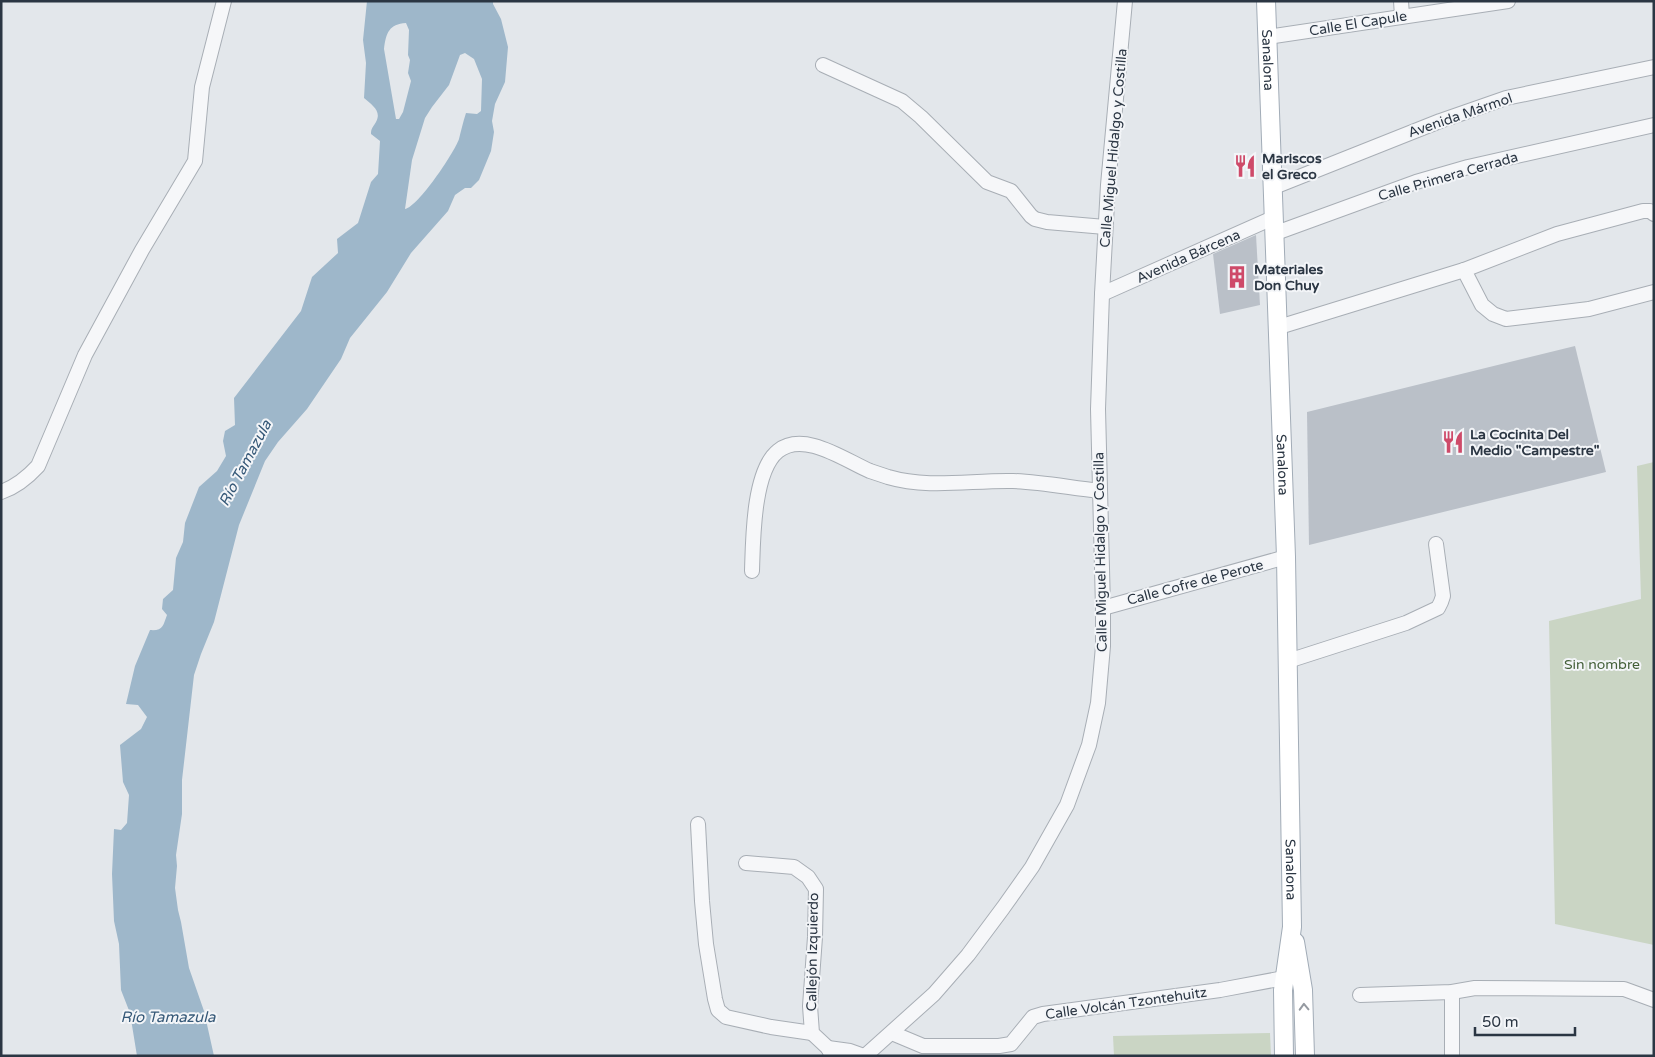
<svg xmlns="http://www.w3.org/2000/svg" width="1655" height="1057" font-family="'Varela Round',sans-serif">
<rect width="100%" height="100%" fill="#e3e7eb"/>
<g fill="#cad5c4">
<path d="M1654 462V945L1555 924 1549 621 1641 599 1637 466Z"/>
<path d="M1270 1033 1271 1056H1114L1113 1036Z"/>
</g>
<path fill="#9eb7ca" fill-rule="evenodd" d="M367 1H493V4L501 19 508 47 505 82 495 104 492 121 494 132 491 151 479 180 471 188H465L455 195 448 211 411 253 387 292 350 338 341 359 307 409 278 442 265 461 239 525 214 622 201 654 194 675 182 780V814L176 855 177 866 175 888 178 910 181 922 189 968 204 1011 214 1056H137L130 1013 121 990 119 944 114 921 112 874 114 829 121 830 127 823 129 795 123 782 120 745 141 729 147 717 138 705 126 704 135 666 150 630C163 631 163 626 167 615L162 609 163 599 173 590 176 558 183 542 185 523 199 487 217 471 226 456 223 441 225 431 235 425 234 398 301 311 312 277 338 253 337 239 358 223 371 182 378 174 380 141 371 134C371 128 373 127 376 122 382 111 372 105 364 98L366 63 363 40ZM406 23 409 30 408 55 410 60 408 73 411 81 403 112 399 119H396L384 49C386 33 389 24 406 23ZM465 53 474 59 482 79 481 111 477 114 466 113C463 122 461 131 459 139 454 153 418 207 405 209L412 160 425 118 432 107 449 85 460 55Z"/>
<g fill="#bac0c8">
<path d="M1256 235 1260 305 1220 314 1213 254Z"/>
<path d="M1575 346 1606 472 1309 545 1307 412Z"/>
</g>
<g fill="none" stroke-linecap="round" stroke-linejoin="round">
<defs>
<g id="minor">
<path d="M1401 1 1402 16"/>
<path d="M1268 37 1508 1"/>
<path d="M823 65 902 101 921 117 987 182 1011 191 1031 216 1035 219 1047 222 1105 227"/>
<path d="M1274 187 1440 121 1506 98 1654 67"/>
<path d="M1276 233 1416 182 1468 167 1654 125"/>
<path d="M1464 270 1482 305 1493 314 1506 319 1589 309 1654 292"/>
<path d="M1102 294 1275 217"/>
<path d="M1279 327 1464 270 1557 234 1643 211H1650L1654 214"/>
<path d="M1 492C16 487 27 478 38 466L85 355 142 250 195 161 202 87 224 1"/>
<path d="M752 571C753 540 753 471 778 451 804 430 846 461 870 471 876 473 882 475 888 477 929 489 971 480 1013 481 1042 482 1071 488 1100 491"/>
<path d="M1103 608 1286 557"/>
<path d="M1288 661 1406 623 1438 608 1441 602 1443 596 1436 544"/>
<path d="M698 824 702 901 706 944 715 999 718 1010 726 1017 771 1027 812 1033"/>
<path d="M746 863 794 867 808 877 816 889 815 937 810 1006 812 1033 828 1048 832 1056"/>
<path d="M1452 992V1056"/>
<path d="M1360 995 1452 992 1475 988 1624 989 1654 1000"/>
<path d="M892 1033 923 1046H999L1011 1044 1033 1017 1043 1014 1220 990 1284 978"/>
<path d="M828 1048 850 1051 864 1056"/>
<path d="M865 1056 934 994 968 955 1003 908 1032 867 1067 805 1089 745 1098 703 1103 646V608L1098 409 1102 294 1108 185 1125 1"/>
</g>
<g id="major">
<path id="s1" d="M1266 1 1286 557 1292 927 1283 990 1284 1056"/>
<path d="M1295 942 1303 990 1305 1056"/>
</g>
</defs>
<use href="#minor" stroke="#a8aeb5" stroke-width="16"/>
<use href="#major" stroke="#a2acb7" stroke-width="20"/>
<use href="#minor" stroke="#f6f7f9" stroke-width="14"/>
<use href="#major" stroke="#fff" stroke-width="18"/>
</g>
<defs><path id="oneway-chevron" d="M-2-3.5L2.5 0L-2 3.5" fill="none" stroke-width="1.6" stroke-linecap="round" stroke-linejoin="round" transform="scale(1.25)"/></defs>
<use stroke="#959aa1" href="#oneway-chevron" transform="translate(1304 1007) rotate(-92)"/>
<defs>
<symbol id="restaurant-bare" viewBox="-9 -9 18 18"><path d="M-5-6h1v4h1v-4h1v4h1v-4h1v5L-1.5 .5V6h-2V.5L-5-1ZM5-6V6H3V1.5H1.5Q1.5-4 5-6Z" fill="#ce4a69" stroke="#f3f5f8" stroke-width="2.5" paint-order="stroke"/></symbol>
<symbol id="building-bare" viewBox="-9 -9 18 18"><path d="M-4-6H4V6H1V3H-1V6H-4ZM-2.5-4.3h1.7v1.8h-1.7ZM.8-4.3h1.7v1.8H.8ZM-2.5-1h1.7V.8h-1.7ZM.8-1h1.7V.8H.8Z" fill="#ce4a69" stroke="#f3f5f8" stroke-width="2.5" paint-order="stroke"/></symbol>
</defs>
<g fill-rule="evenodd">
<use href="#restaurant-bare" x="1229" y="150" width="32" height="32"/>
<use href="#building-bare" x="1221" y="261" width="32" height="32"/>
<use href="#restaurant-bare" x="1437" y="426" width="32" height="32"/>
</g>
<g text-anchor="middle" stroke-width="4" stroke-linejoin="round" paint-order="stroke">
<g font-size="14" fill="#2b3643" stroke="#f3f5f8">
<text transform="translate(1358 23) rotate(-9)" y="5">Calle El Capule</text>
<text dy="5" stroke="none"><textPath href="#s1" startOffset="59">Sanalona</textPath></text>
<text transform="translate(1460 115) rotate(-19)" y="5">Avenida Mármol</text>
<text transform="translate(1113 148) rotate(-85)" y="5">Calle Miguel Hidalgo y Costilla</text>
<text transform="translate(1448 176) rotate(-16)" y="5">Calle Primera Cerrada</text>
<text transform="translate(1188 256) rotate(-24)" y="5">Avenida Bárcena</text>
<text dy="5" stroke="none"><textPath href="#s1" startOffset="464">Sanalona</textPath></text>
<text transform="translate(1100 552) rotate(-91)" y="5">Calle Miguel Hidalgo y Costilla</text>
<text transform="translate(1195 582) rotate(-15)" y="5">Calle Cofre de Perote</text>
<text dy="5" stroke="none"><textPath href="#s1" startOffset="869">Sanalona</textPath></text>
<text transform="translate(812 952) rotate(-89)" y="5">Callejón Izquierdo</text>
<text transform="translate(1126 1003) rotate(-8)" y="5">Calle Volcán Tzontehuitz</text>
</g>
<g font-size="14" font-weight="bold" fill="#2b3643" stroke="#f3f5f8" text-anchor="start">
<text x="1262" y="163">Mariscos<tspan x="1262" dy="16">el Greco</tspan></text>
<text x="1254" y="274">Materiales<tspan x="1254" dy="16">Don Chuy</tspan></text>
<text x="1470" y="439">La Cocinita Del<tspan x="1470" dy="16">Medio "Campestre"</tspan></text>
</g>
<g font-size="14" fill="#435f38" stroke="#f3f5f8">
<text x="1602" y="669">Sin nombre</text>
</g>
<g font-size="15" font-style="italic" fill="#355877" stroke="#f3f5f8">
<text transform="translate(245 463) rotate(-62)" y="5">Río Tamazula</text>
<text x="168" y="1022">Río Tamazula</text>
</g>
</g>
<rect width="1655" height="1057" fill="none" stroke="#2b3643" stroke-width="5"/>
<path d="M1475 1027v8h100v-8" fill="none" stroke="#2b3643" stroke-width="2.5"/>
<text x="1482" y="1027" font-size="15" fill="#2b3643" stroke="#f3f5f8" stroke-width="4" paint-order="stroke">50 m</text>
</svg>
